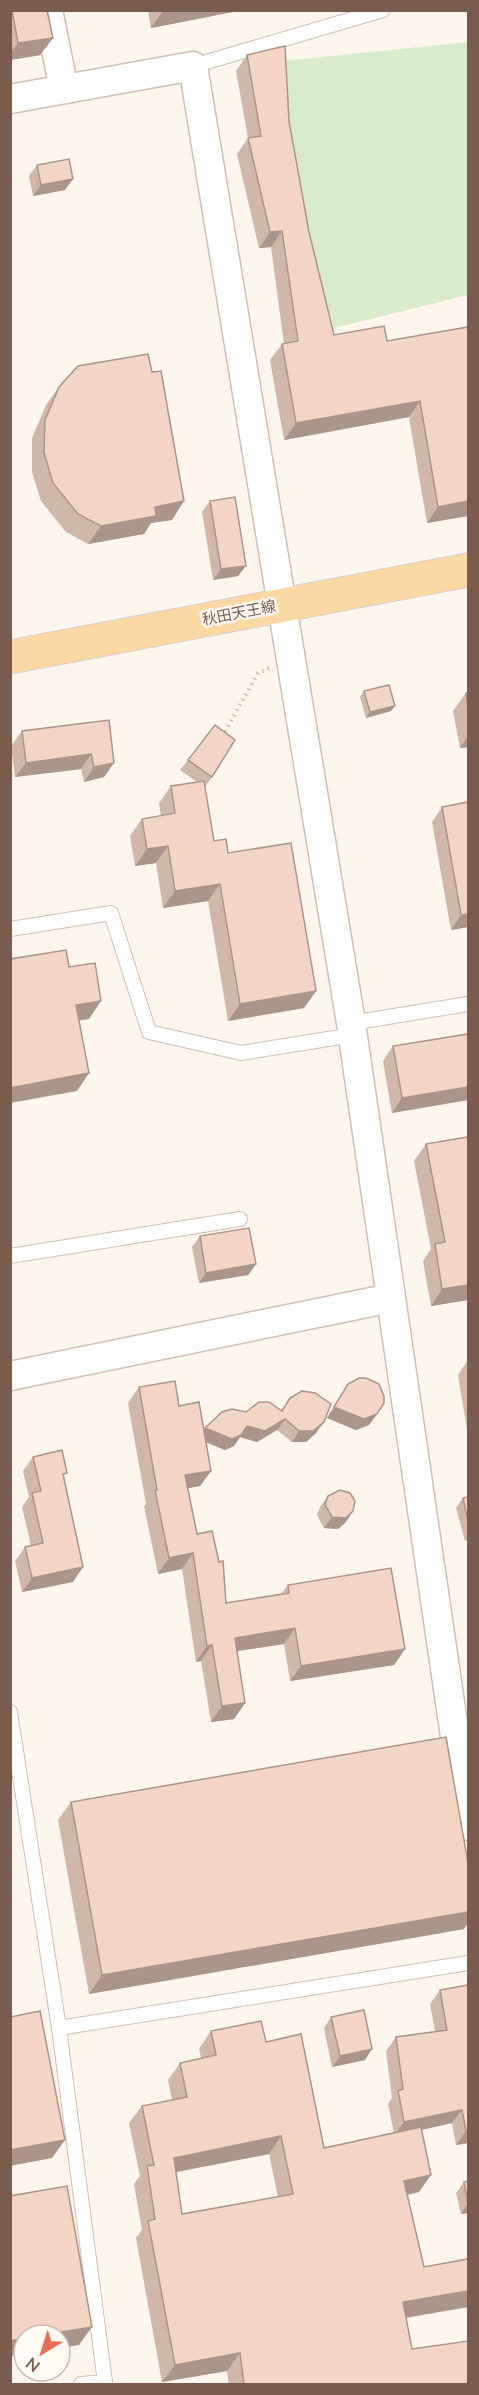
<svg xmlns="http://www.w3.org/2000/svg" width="479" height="2395" font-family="Lato,'Noto Sans JP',sans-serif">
<rect width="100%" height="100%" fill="#fdf6ec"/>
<path fill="#d8ecc9" d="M468 42V295L318 332 274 62Z"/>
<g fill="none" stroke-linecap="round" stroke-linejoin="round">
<defs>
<g id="service">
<path d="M193 66 383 10"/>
<path d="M10 929 111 913 149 1032 241 1053 353 1035"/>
<path d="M351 1023 468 1004"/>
<path d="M10 1256 240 1219"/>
<path d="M10 1712 59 2028 468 1963"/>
<path d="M59 2028 105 2382 81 2384"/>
</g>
<g id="minor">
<path d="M48 10 64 89"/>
<path d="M10 99 193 66 351 1023 468 1826"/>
<path d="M10 1376 391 1298"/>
</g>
<path id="primary" d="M10 657 468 570"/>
</defs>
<use href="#service" stroke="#d1beb0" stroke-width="16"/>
<use href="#minor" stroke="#d1beb0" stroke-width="31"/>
<use href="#primary" stroke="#dad1cd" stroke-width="35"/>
<path stroke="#d9b8a5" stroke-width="4" stroke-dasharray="1.5 4.5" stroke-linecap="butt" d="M222 737 258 673 269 668"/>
<use href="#service" stroke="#fff" stroke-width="14"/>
<use href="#minor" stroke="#fff" stroke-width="28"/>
<use href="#primary" stroke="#fbd9a5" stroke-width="33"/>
</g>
<g fill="#d1b7a8" fill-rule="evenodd">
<path d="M10 10H47L53 38 40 55 10 60Z"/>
<path d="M148 10H243L151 28Z"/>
<path d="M247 55 289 121 309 232 334 335 387 341 468 327V516L427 523 409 417 284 440 270 360 282 344H284L271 247 259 248 237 154 248 138 236 71Z"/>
<path d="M37 165 65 190 33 196 29 176Z"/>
<path d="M59 387 172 520 151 523 144 534 88 544 66 532 41 501 32 472V438L46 405Z"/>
<path d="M210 501 238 576 213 580 202 512Z"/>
<path d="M364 691 391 711 366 718 360 697Z"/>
<path d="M466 693H468V747L460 748 453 711Z"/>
<path d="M109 720 104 777 84 782 81 769 15 777 11 746 22 731Z"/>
<path d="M188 760 212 777 205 787 214 841 228 853 316 991 304 1008 228 1021 208 901 163 908 156 863 135 866 130 836 142 819 161 816 159 803 171 786 197 782 180 770Z"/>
<path d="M468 802V927L451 930 432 822 442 807Z"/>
<path d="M468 1034V1100L392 1113 383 1061 393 1046Z"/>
<path d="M426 1144 468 1300 431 1306 423 1261 431 1249 414 1161Z"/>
<path d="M200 1236 256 1264 248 1275 199 1283 192 1247Z"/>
<path d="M468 1360V1436L458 1375Z"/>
<path d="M348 1384 377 1414 369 1425 356 1430 327 1418Z"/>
<path d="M139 1387 179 1406 204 1431 246 1412 281 1411 290 1398 316 1433 306 1442H292L277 1430 257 1442 240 1437 234 1446 225 1450 206 1442 211 1471 200 1486 188 1488 197 1534 226 1603 281 1594 288 1585 405 1649 394 1665 290 1681 284 1644 237 1651 245 1703 234 1719 211 1722 201 1661 196 1662 182 1569 158 1574 144 1506 146 1504 128 1403Z"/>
<path d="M33 1457 64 1478 73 1582 22 1592 15 1561 25 1547 31 1546 22 1507 29 1497 23 1471Z"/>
<path d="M328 1496 346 1522 338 1529 324 1528 317 1515 320 1507Z"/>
<path d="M468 1497V1540L465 1541 456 1508 463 1498Z"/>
<path d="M71 1802 464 1929 89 1994 58 1820Z"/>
<path d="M468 1985V2143L456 2145 452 2123 421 2130 419 2192 407 2195 424 2267 468 2307 406 2318 412 2349 468 2385H229L227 2371 162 2382 136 2238 142 2230 134 2184 140 2176 129 2123 142 2106 172 2100 168 2080 180 2063 201 2058 199 2049 211 2031 266 2042 324 2148 394 2133 388 2104 392 2098 386 2051 396 2037 435 2031 430 2004 440 1990ZM269 2154 278 2197 182 2214 176 2172Z"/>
<path d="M331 2017 365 2060 332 2067 324 2028Z"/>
<path d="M468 2181V2213L461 2214 456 2193 464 2182Z"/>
</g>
<g fill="#aa9588">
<path d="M173 10H243L151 28 162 12Z"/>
<path d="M53 38 40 55 10 60V54L18 43Z"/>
<path d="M73 179 65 190 33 196 41 185Z"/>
<path d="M282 231 271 247 259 248 270 232Z"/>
<path d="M420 401 409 417 284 440 296 423Z"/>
<path d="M184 501 172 520 151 523 144 534 88 544 101 526 155 507Z"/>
<path d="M468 501V516L427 523 438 507Z"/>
<path d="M246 566 238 576 213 580 221 569Z"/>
<path d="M395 706 391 711 366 718 370 712Z"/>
<path d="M468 736V747L460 748Z"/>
<path d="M91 754 81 769 15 777 26 763Z"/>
<path d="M114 763 104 777 84 782 94 767Z"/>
<path d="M168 846 156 863 135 866 147 849Z"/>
<path d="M220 884 208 901 163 908 175 891Z"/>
<path d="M468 914V927L451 930 461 915Z"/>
<path d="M316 991 304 1008 228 1021 240 1004Z"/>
<path d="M101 1001 89 1019 64 1023 76 1005Z"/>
<path d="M89 1073 77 1091 10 1103V1088Z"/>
<path d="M468 1087V1100L392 1113 402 1098Z"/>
<path d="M256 1264 248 1275 199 1283 206 1273Z"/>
<path d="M468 1285V1300L431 1306 442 1289Z"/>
<path d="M334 1407 377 1414 369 1425 356 1430 327 1418Z"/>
<path d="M285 1419 277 1430 257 1442 240 1437 234 1446 225 1450 198 1439 205 1428 247 1426Z"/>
<path d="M324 1422 316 1433 306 1442H292L299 1431Z"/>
<path d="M211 1471 200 1486 174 1491 185 1475Z"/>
<path d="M353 1511 346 1522 338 1529 324 1528 332 1517Z"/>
<path d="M193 1553 182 1569 158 1574 169 1558Z"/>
<path d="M83 1567 73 1582 22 1592 32 1578Z"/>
<path d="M295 1628 284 1644 224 1653 235 1638Z"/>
<path d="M212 1645 201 1661 196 1662 207 1646Z"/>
<path d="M405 1649 394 1665 290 1681 301 1666Z"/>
<path d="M245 1703 234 1719 211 1722 222 1706Z"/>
<path d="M468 1912V1923L464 1929 89 1994 102 1975Z"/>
<path d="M372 2049 365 2060 332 2067 340 2056Z"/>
<path d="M462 2110 452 2123 394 2136 404 2122Z"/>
<path d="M468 2130V2143L456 2145 466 2131Z"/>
<path d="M281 2136 269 2154 161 2175 174 2158Z"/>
<path d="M65 2140 52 2158 10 2166V2150Z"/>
<path d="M431 2175 419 2192 391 2198 404 2181Z"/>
<path d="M468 2204V2213L461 2214Z"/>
<path d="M468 2291V2307L391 2320 403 2302Z"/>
<path d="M92 2327 79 2345 60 2348V2335H43Z"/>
<path d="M24 2338V2354L10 2356V2341Z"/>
<path d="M240 2353 227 2371 162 2382 175 2365Z"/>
</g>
<g fill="#f3d5c3" stroke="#aa9588" stroke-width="1.5" fill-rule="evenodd">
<path d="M12 10H47L53 38 18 43Z"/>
<path d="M285 46 289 121 309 232 334 335 384 326 387 341 468 327V501L438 507 420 401 296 423 282 344 298 341 282 231 270 232 248 138 261 136 247 55Z"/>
<path d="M69 159 73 179 41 185 37 165Z"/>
<path d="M148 354 152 372 161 371 184 501 155 507 156 516 101 526 78 514 53 483 44 453 45 420 59 387 78 366Z"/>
<path d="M235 497 246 566 221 569 210 501Z"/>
<path d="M389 685 395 706 370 712 364 691Z"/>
<path d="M466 693H468V708Z"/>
<path d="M109 720 114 763 94 767 91 754 26 763 22 731Z"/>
<path d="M215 725 235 740 212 777 188 760Z"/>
<path d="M204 781 214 841 226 839 228 853 291 843 316 991 240 1004 220 884 175 891 168 846 147 849 142 819 175 813 171 786Z"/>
<path d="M468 802V914L461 915 442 807Z"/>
<path d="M66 950 69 967 95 963 101 1001 76 1005 89 1073 10 1088V959Z"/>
<path d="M468 1034V1087L402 1098 393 1046Z"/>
<path d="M468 1137V1285L442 1289 435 1244 445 1242 426 1144Z"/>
<path d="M249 1228 256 1264 206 1273 200 1236Z"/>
<path d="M359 1378H366L379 1384 384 1396V1403L377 1414 364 1419 334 1407 348 1384Z"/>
<path d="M175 1381 179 1406 199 1402 211 1471 185 1475 197 1534 212 1531 219 1562 223 1561 226 1603 289 1593 288 1585 391 1568 405 1649 301 1666 295 1628 235 1638 245 1703 222 1706 212 1645 207 1646 193 1553 169 1558 155 1490H157L139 1387Z"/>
<path d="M302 1391 315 1393 331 1404 324 1422 313 1431H299L285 1419 265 1431 247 1426 241 1435 232 1439 205 1428 222 1412 232 1409 246 1412 259 1402H269L282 1411 290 1398Z"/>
<path d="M62 1450 67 1473 63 1474 83 1567 32 1578 25 1547 43 1543 32 1493 41 1491 33 1457Z"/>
<path d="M340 1490 350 1493 355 1501 353 1511 346 1518 332 1517 325 1505 328 1496Z"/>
<path d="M468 1497V1521L463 1498Z"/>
<path d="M446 1737 468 1863V1912L102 1975 71 1802Z"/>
<path d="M468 1985V2130L466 2131 462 2110 404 2122 398 2091 403 2089 396 2037 447 2030 440 1990Z"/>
<path d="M364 2010 372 2049 340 2056 331 2017Z"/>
<path d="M40 2011 65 2140 10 2150V2017Z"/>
<path d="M261 2021 266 2042 301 2034 324 2148 421 2127 431 2175 404 2181 424 2267 468 2259V2291L403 2302 412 2349 468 2341V2385H244L240 2353 175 2365 148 2221 155 2219 147 2166 154 2165 142 2106 187 2097 180 2063 216 2055 211 2031ZM281 2136 293 2194 182 2214 174 2158Z"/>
<path d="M468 2181V2204L464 2182Z"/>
<path d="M67 2186 92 2327 43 2335H24V2338L10 2341V2196Z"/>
</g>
<g text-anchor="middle" stroke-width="5" stroke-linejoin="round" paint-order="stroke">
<g font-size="15" fill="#7a5c4d" stroke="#fffaf3">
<text transform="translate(239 613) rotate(-11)" y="5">秋田天王線</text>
</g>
</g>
<rect width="479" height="2395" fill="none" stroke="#7a5c4d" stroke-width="24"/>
<g transform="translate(42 2353) rotate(218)"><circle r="28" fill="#fffaf3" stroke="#cabbb1" stroke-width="1.5"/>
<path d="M0-4.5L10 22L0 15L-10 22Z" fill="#e76f51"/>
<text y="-9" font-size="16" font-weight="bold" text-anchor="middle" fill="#7a5c4d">N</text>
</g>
</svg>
